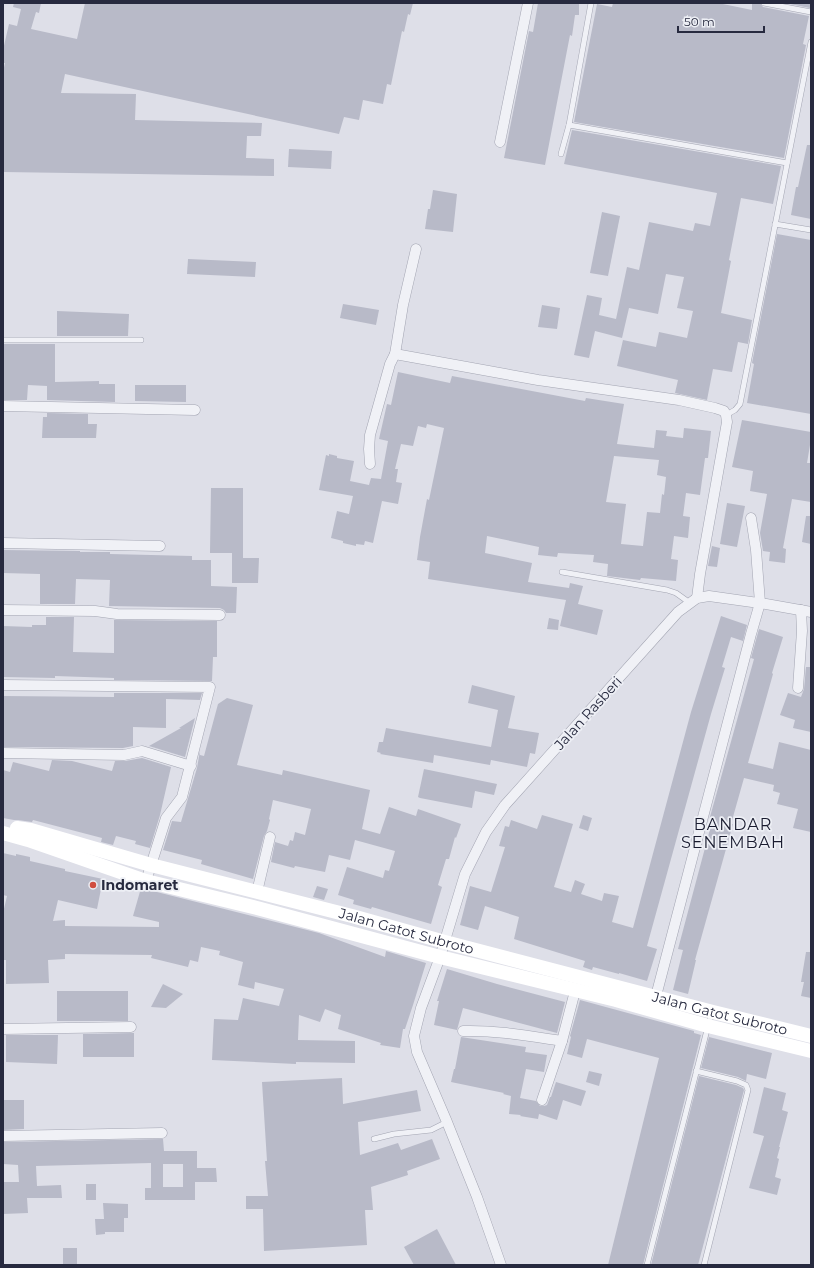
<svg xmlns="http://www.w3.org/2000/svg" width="814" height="1268" font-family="Montserrat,sans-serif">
<rect width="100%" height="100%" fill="#dedfe8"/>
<g fill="#b8bac8" fill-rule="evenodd">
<path d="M14 3H41L39 13 36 12 31 29 77 39 85 3H413L410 15 408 14 404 32 402 31 391 85 387 84 383 104 363 100 359 120 344 117 339 134 65 74 61 93 136 94 135 120 262 123 261 136H247L246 158 274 159V176L3 172V72L5 63H3V50L9 24 17 26 21 9 13 7Z"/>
<path d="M538 3H579V15H575L572 36 570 35 545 165 504 158 529 31 533 32Z"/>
<path d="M613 3H718L752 10V3H760L763 7 809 16 803 44 806 45 784 158 574 122 597 4 612 7Z"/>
<path d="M785 3H811V4L810 8Z"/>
<path d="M572 130 781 166 773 204 741 198 729 260 731 261 721 313 752 320 748 344 738 342 732 372 713 369 707 400 675 393 678 380 617 366 623 340 656 347 659 332 687 338 693 311 677 308 684 277 666 274 658 314 629 308 622 338 595 331 589 358 574 355 587 295 602 298 599 315 616 319 627 267 639 270 649 222 693 231 695 223 710 226 717 193 564 164Z"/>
<path d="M807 145H811V219L791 215 796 187H798Z"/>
<path d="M289 149 332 151 331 169 288 167Z"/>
<path d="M433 190 457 194 453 232 425 229 428 209H430Z"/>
<path d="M602 212 620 216 608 276 590 273Z"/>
<path d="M777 234 811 240V414L747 403 754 364 752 363Z"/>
<path d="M188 259 256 262 255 277 187 274Z"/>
<path d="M343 304 379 310 376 325 340 318Z"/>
<path d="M542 305 560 308 557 329 538 327Z"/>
<path d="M57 311 129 314 128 336H57Z"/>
<path d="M3 344H55V382L99 381V384H115V402L47 400V386L28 385 27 400H3Z"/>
<path d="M398 372 450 383 452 376 585 401 586 398 624 404 617 444 654 448 656 430 667 431 666 436 683 438 684 428 711 431 708 458H705L700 495 686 493 683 516 690 517 688 538 674 536 671 559 678 560 676 581 641 578 640 580 607 576 608 564 593 562 594 555 558 553 557 557 538 555 539 547 487 536 485 553 532 563 528 582 569 588 570 583 583 586 578 604 603 610 597 635 560 626 566 600 428 579 430 562 417 560 420 537 427 499 429 500 444 428 427 424 426 428 418 426 413 446 401 444 395 469H398L396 482 402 483 398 504 382 501 373 543 365 541 364 545 356 544V546L343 543V541L331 538 337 511 349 514 353 496 319 490 326 455 329 456V454L337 456V458L354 461 350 481 369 485 371 478 381 479 388 441 379 439 387 404 391 405ZM614 456 659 460 657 475 666 477 664 495 662 494 660 513 647 512 643 546 621 544 626 504 606 502Z"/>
<path d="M135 385H186V402L135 401Z"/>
<path d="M47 413 88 414V424H97L96 438H42L43 417H47Z"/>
<path d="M742 420 811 432V445H810L807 463H811V502L792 499 783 548 786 549 785 563 769 561 770 552 763 551 760 533 767 494 750 491 753 471 732 467Z"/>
<path d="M211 488H243V558H259L258 583H232V553H210Z"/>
<path d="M727 503 745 506 737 547 720 544Z"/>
<path d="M806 516H811V544L802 542Z"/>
<path d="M712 546 720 548 717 567 708 566Z"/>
<path d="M3 550 80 551V552H110V554L192 556V560H211V586L237 587 236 613H226L224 610 220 608 109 606 110 580 76 579 75 604H40V574L3 573Z"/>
<path d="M721 616 747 625 743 641 731 637 722 667 725 668 711 714 647 946 657 949 647 981 619 973V974L593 967 592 970 583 967 585 961 514 939 519 917 485 906 478 930 460 925 470 886 491 892 505 847 499 846 505 826 509 827 511 820 537 829 542 815 573 824 554 887 571 892 575 880 585 884 581 894 602 901 604 893 619 896 612 922 633 928 691 712Z"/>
<path d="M46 617H74L73 652 114 653V620L217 621V657H213L212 681 114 680V678L55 676V678L3 677V626L32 627V625H46Z"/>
<path d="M549 618 559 620 558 630 547 629Z"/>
<path d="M759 629 783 637 772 673 773 674 748 763 773 769 779 742 811 750V832L793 828 798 809 777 804 780 793 773 791 774 785 744 778 731 824H733L695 960H696L688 994 673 990 683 950 678 949 713 818 710 817 754 659 751 658Z"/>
<path d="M806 667H811V732L793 728 795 720 780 715 788 693 801 697 804 689Z"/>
<path d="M472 685 515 696 508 728 539 733 535 754 530 753 527 767 491 760 490 765 434 755 433 763 380 754 381 753 377 752 379 742H383L386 728 491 747 498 710 468 703Z"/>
<path d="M114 693H202L200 700 166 699V728L133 727V746L123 748 3 747V696L114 697Z"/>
<path d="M227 698 253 705 237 765 282 775 283 770 370 790 362 829 380 834 389 807 416 816 418 809 461 824 456 838 455 837 449 859H446L438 885 442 887 431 924 372 907 371 909 353 904 354 900 338 895 347 867 383 878 385 870 389 871 395 851 355 840 350 860 329 855 325 872 295 866 294 868 271 862 275 842 288 846 290 840 293 841 295 832 305 835 311 809 273 800 269 819 270 820 267 831 264 836 253 879 201 864 202 860 163 850 172 821 181 822 197 768 200 751V755L204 756 218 704Z"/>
<path d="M195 718 185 757 149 746 181 728H179Z"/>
<path d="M142 758 171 767 160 815 150 848 135 844 136 841 116 836 113 845 101 842 102 838 33 820 32 822 18 820H14L3 818V770L10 772 13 762 49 771 52 760 72 761 112 771 115 761H125Z"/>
<path d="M424 769 497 784 494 795 475 791 472 808 420 798 418 797Z"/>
<path d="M583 815 592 818 588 831 579 828Z"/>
<path d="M3 853 16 856V854L30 857V861L65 869V871L103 879 97 909 58 900 53 921 65 920V926L159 927V922L133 916 141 888 319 933 385 957 386 951 426 963 413 1005 405 1029H403L400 1048 380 1045 381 1043 338 1029 341 1015 325 1009 320 1022 299 1015 298 1040 355 1041V1063L296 1062V1064L212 1060 214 1019 238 1020 243 998 279 1006 284 989 255 982 254 989 238 985 243 962 219 955 220 951 201 947 198 962 190 960 188 967 151 958 152 955 65 954V959L48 960 49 983 6 984V960H3V913L7 896 3 895Z"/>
<path d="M317 886 328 889 324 900 313 897Z"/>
<path d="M806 952H811V998L801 996 804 982H801Z"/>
<path d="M447 969 497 984 565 1002 557 1033 463 1008 457 1030 434 1025 439 1001H437Z"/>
<path d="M163 984 183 994 166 1008 151 1007Z"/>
<rect x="57" y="991" width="71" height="30"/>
<path d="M580 1000 694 1031V1033L701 1035 643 1265H608L659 1058 587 1039 582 1058 567 1054 571 1037 570 1036Z"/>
<path d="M134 1033V1057H83V1034Z"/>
<path d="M6 1035H58L57 1064 6 1062Z"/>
<path d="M461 1037 526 1047 525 1052 547 1055 544 1072 526 1069 520 1098 536 1101 540 1106H544L547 1105 550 1097H551L556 1082 586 1091 581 1106 563 1100 557 1120 539 1114 538 1119 520 1116 521 1115 509 1114 511 1096 503 1094 504 1093 451 1082 454 1069H455Z"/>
<path d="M709 1037 772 1053 766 1079 747 1074 746 1081 738 1077 701 1068Z"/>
<path d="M589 1071 602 1074 599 1086 586 1082Z"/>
<path d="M699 1076 736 1085 743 1088 744 1090 698 1265H651Z"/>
<path d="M342 1078 343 1104 417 1090 421 1111 358 1122 360 1155 398 1143 401 1150 432 1139 440 1159 407 1171 408 1175 371 1187 373 1210H365L367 1245 264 1251 263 1209H246V1196H268L265 1161H267L262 1082Z"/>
<path d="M764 1087 786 1093 782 1110 788 1112 779 1147H780L777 1158 779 1159 775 1177 781 1179 777 1195 749 1188 764 1136 753 1133Z"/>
<path d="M3 1100H24V1129L3 1130Z"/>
<path d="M163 1139 164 1151H197V1168H216L217 1182H195V1200H145V1188H151V1163L36 1166 37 1186 61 1185 62 1198H27L28 1213 3 1214V1182H19L18 1165 3 1164V1142ZM163 1164H183V1187H163Z"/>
<rect x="86" y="1184" width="10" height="16"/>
<path d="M103 1203 128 1204V1218H124V1232H105V1234L96 1235 95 1219H104Z"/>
<path d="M437 1229 456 1265H414L404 1247Z"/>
<rect x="63" y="1248" width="14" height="17"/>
</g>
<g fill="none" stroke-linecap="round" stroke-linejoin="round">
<defs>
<g id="lane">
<path d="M764 3 811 12"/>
<path d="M569 125 787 163"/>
<path d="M561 154 569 125 591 3"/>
<path d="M775 224 811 230"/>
<path d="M3 340H141"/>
<path d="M726 415 735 410 740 404 811 42"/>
<path d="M562 572 667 590 676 593 690 603"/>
<path d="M696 1071 737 1081 746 1085 748 1090 704 1265"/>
<path d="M374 1139 394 1134 431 1130 447 1122"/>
<path d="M647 1265 708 1026 712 1013"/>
</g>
<g id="street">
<path d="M500 142 528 3"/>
<path d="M395 354 403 305 416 249"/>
<path d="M3 406 195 410"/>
<path d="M370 464 369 449 370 435 390 364 395 354 538 380 679 400 715 408 724 411 726 415 727 422 700 574 697 598"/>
<path d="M3 543 160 546"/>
<path d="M3 610 95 611 117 614 220 615"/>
<path d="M3 685 210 687 182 797 166 818 146 881"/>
<path d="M798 688 802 631 801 610"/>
<path d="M3 753 124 755 142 751 191 766"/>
<path d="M257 892 270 837"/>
<path d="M656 996 751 634 760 603 756 550 751 518"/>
<path d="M3 1029 131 1027"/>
<path d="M463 1031C496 1030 529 1036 562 1041"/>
<path d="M542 1100 562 1041 575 991"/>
<path d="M3 1136 162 1133"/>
<path d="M501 1265 477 1197 447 1122 417 1052 414 1036 421 1008 440 957 465 874 486 832 505 805 678 612 697 598 709 596 766 604 811 612"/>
</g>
</defs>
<use href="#lane" stroke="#a3a5b2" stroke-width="6"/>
<use href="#street" stroke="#a3a5b2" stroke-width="11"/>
<use href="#lane" stroke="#f0f1f6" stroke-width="5"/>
<use href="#street" stroke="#f0f1f6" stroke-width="10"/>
<g stroke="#fff" stroke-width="14">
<path id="s1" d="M17 828 31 830 151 865 352 916 445 942 713 1012 811 1036"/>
<path d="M3 833 28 840 146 881 257 908 440 957 616 1000 708 1026 811 1051"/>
</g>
</g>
<circle fill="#d04d40" stroke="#edeff5" stroke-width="1.5" cx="93" cy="885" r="4"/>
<g text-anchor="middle" stroke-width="3.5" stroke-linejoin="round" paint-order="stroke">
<g font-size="14" fill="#272a3f" stroke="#edeff5">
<text transform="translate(588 713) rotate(-48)" y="5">Jalan Rasberi</text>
<text dy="5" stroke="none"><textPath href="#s1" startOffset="403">Jalan Gatot Subroto</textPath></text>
<text dy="5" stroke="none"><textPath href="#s1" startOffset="727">Jalan Gatot Subroto</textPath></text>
</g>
<g font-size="14" font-weight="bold" fill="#272a3f" stroke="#edeff5" text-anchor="start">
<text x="101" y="890">Indomaret</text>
</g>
<g font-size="16" letter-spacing="1" fill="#191b2f" stroke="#edeff5">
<text x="733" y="830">BANDAR<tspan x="733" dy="18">SENEMBAH</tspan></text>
</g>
</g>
<rect width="814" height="1268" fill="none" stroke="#272a3f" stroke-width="8"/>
<path d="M678 26v6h86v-6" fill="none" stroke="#272a3f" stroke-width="2"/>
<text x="684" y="26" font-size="12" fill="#272a3f" stroke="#edeff5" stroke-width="3" paint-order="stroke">50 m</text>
</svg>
